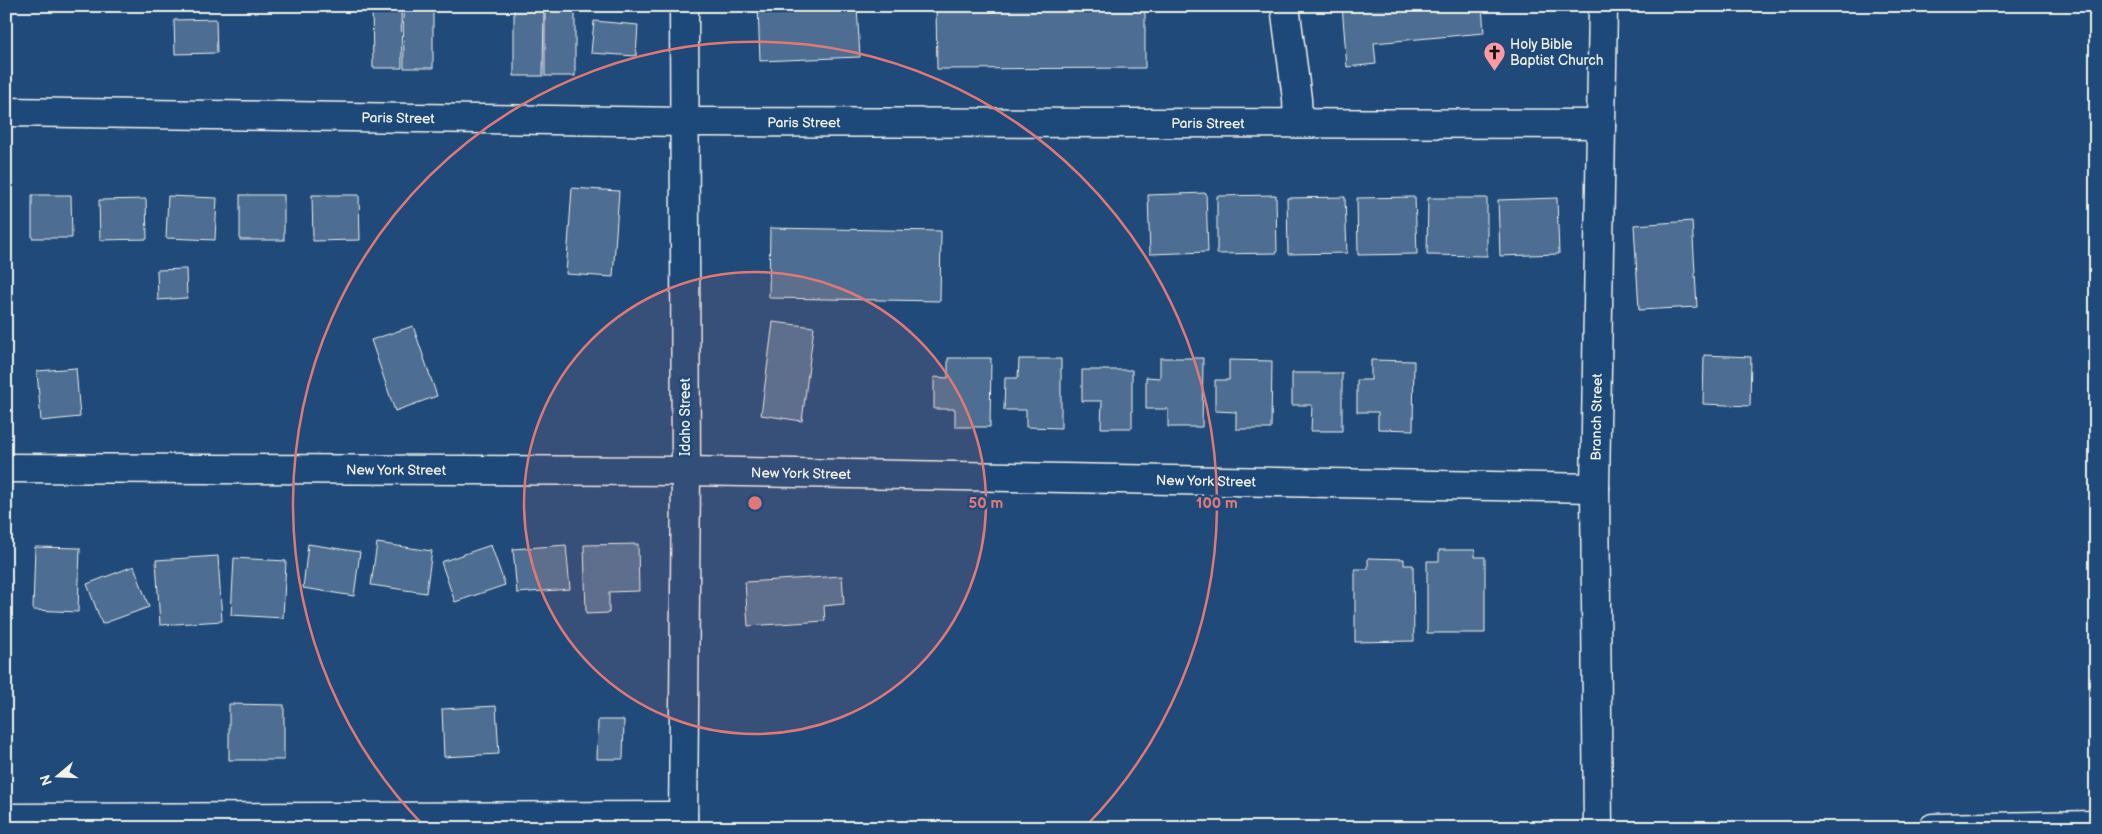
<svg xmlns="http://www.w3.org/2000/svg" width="2102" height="834" font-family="'Balsamiq Sans',sans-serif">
<rect width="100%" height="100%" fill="#1f4a7a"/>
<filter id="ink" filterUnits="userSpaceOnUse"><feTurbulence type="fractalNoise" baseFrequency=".02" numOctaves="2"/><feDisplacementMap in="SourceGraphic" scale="10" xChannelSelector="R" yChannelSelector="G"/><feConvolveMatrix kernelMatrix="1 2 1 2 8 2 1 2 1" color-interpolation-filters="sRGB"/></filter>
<g filter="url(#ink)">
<g fill="#4d6e92" stroke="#f4f1e8">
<path d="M372 6H401L402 68H373Z"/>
<path d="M403 6H433V68H404Z"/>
<path d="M514 6H544L543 76H514Z"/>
<rect x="545" y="6" width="30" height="70"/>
<path d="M758 6H857L860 57 760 61Z"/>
<path d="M936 6H1145V68L937 69Z"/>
<path d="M1342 6H1482L1484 33 1374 43 1376 64 1347 67Z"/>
<path d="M216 19 217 53 175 54 174 20Z"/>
<path d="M594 21 638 25 636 56 591 53Z"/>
<path d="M572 188 619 191 613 277 566 274Z"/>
<path d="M1206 193 1208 252 1150 254 1148 195Z"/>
<path d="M32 195H71L72 238H32Z"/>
<rect x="240" y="195" width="44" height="45"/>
<path d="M312 195H359L360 240 313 241Z"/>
<path d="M1276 195 1277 253 1217 254V196Z"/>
<path d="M168 196 217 198 215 240 166 238Z"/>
<path d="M1345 197 1347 253 1288 254 1287 198Z"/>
<path d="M1415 197 1417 254 1358 255 1357 198Z"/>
<path d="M1428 198H1487V256L1427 255Z"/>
<path d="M1557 198 1559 254 1500 256 1498 200Z"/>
<path d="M146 199 147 239 100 240 99 200Z"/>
<path d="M1692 221 1697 307 1639 310 1634 225Z"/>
<path d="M770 228 941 231 940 301 769 298Z"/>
<path d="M186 269 187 298 158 300 157 270Z"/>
<path d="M773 322 814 327 802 421 761 415Z"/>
<path d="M413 326 437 396 395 411 371 340Z"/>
<path d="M1704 355 1751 357 1750 406 1703 404Z"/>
<path d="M948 358H991L990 427H955V409H934V377L948 378Z"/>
<path d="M1160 358H1203L1202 427H1168V409H1146V377L1160 378Z"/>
<path d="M1019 359H1061V428L1026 427V410H1004L1005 378H1018Z"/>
<path d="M1229 360 1272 361 1271 429H1236V412L1215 411V380H1229Z"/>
<path d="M1371 360 1414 361 1413 430 1378 429V412H1357V380H1371Z"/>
<path d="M76 368 80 417 41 421 37 371Z"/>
<path d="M1082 370H1132V428H1101L1102 401H1082Z"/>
<path d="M1292 373H1342V431H1311L1312 405H1292Z"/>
<path d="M377 543 432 551 426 593 371 585Z"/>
<path d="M308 544 360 552 354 596 303 588Z"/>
<path d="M638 544 639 591 609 592V613L586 614 584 545Z"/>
<path d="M491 545 505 585 455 602 441 562Z"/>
<path d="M566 545 570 589 517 593 513 549Z"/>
<path d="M35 547 80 548 78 612 33 610Z"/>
<path d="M1439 550H1475V557H1485V633H1427V561H1439Z"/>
<path d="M218 556 222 621 160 625 156 560Z"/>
<path d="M234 558 286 561 283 618 231 615Z"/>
<path d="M1368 558 1404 559V565H1413L1414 641 1355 642V569H1368Z"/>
<path d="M134 566 149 607 102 624 87 584Z"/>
<path d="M842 576 844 604 824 606 825 621 748 626 745 582Z"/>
<path d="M229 704 284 705V760H229Z"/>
<path d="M496 706 499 754 444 757 442 709Z"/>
<path d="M598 720H624L623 759H597Z"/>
</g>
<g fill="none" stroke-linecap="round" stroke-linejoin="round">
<defs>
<g id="minor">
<path d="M1285 6 1297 99 1298 123"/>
<path id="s1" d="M6 112 684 122 1601 124"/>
<path id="s2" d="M6 468 686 471 1595 488"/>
<path d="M6 818 683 816"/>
<path d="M683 828 686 471 684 6"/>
<path id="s3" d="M1598 828 1595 488 1603 6"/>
<path d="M1933 828 2096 825"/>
</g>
</defs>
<use href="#minor" stroke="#f4f1e8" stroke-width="31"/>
<use href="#minor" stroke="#1f4a7a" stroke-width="28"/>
</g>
</g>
<circle cx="755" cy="503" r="231" fill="#e27875" fill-opacity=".12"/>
<g fill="none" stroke="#e27875" stroke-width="2.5">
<circle cx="755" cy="503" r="231"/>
<path d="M425 827A462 462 0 1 1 1085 827"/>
</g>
<defs>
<symbol id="church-pin" viewBox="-11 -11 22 30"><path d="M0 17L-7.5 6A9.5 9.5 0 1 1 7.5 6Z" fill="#ff9aa2" stroke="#1f4a7a"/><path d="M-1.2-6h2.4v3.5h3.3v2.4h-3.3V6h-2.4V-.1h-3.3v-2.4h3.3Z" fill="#111"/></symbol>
</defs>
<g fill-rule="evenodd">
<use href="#church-pin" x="1482" y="40" width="25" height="34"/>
</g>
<g text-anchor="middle" stroke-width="5" stroke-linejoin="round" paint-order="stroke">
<g font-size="14" fill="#f4f1e8" stroke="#1f4a7a" text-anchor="start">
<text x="1510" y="49">Holy Bible<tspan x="1510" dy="16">Baptist Church</tspan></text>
</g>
<g font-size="14" fill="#f4f1e8" stroke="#1f4a7a">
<text dy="5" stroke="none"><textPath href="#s1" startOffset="392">Paris Street</textPath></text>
<text dy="5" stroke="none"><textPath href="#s1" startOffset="798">Paris Street</textPath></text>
<text dy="5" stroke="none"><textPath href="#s1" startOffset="1202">Paris Street</textPath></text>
<text transform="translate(685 417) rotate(-90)" y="5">Idaho Street</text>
<text dy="5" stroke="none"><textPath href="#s3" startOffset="411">Branch Street</textPath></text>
<text dy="5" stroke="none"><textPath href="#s2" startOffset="390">New York Street</textPath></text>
<text dy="5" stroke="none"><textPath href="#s2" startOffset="795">New York Street</textPath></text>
<text dy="5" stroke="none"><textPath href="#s2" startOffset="1200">New York Street</textPath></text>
</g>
</g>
<circle cx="755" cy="503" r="8" fill="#e27875" stroke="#1f4a7a" stroke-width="2.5"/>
<g font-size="15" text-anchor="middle" font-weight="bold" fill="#e27875" stroke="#1f4a7a" stroke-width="5" stroke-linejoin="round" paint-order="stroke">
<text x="986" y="508">50 m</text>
<text x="1217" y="508">100 m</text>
</g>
<rect width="2102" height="834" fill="none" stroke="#1f4a7a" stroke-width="25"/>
<rect x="12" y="12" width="2077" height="809" fill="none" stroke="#f4f1e8" stroke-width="2" filter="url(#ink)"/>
<g transform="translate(58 776) rotate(251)" stroke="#1f4a7a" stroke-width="4" paint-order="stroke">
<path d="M0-4L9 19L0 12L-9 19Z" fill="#f4f1e8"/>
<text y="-8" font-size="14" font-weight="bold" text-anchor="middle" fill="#f4f1e8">N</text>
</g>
</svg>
